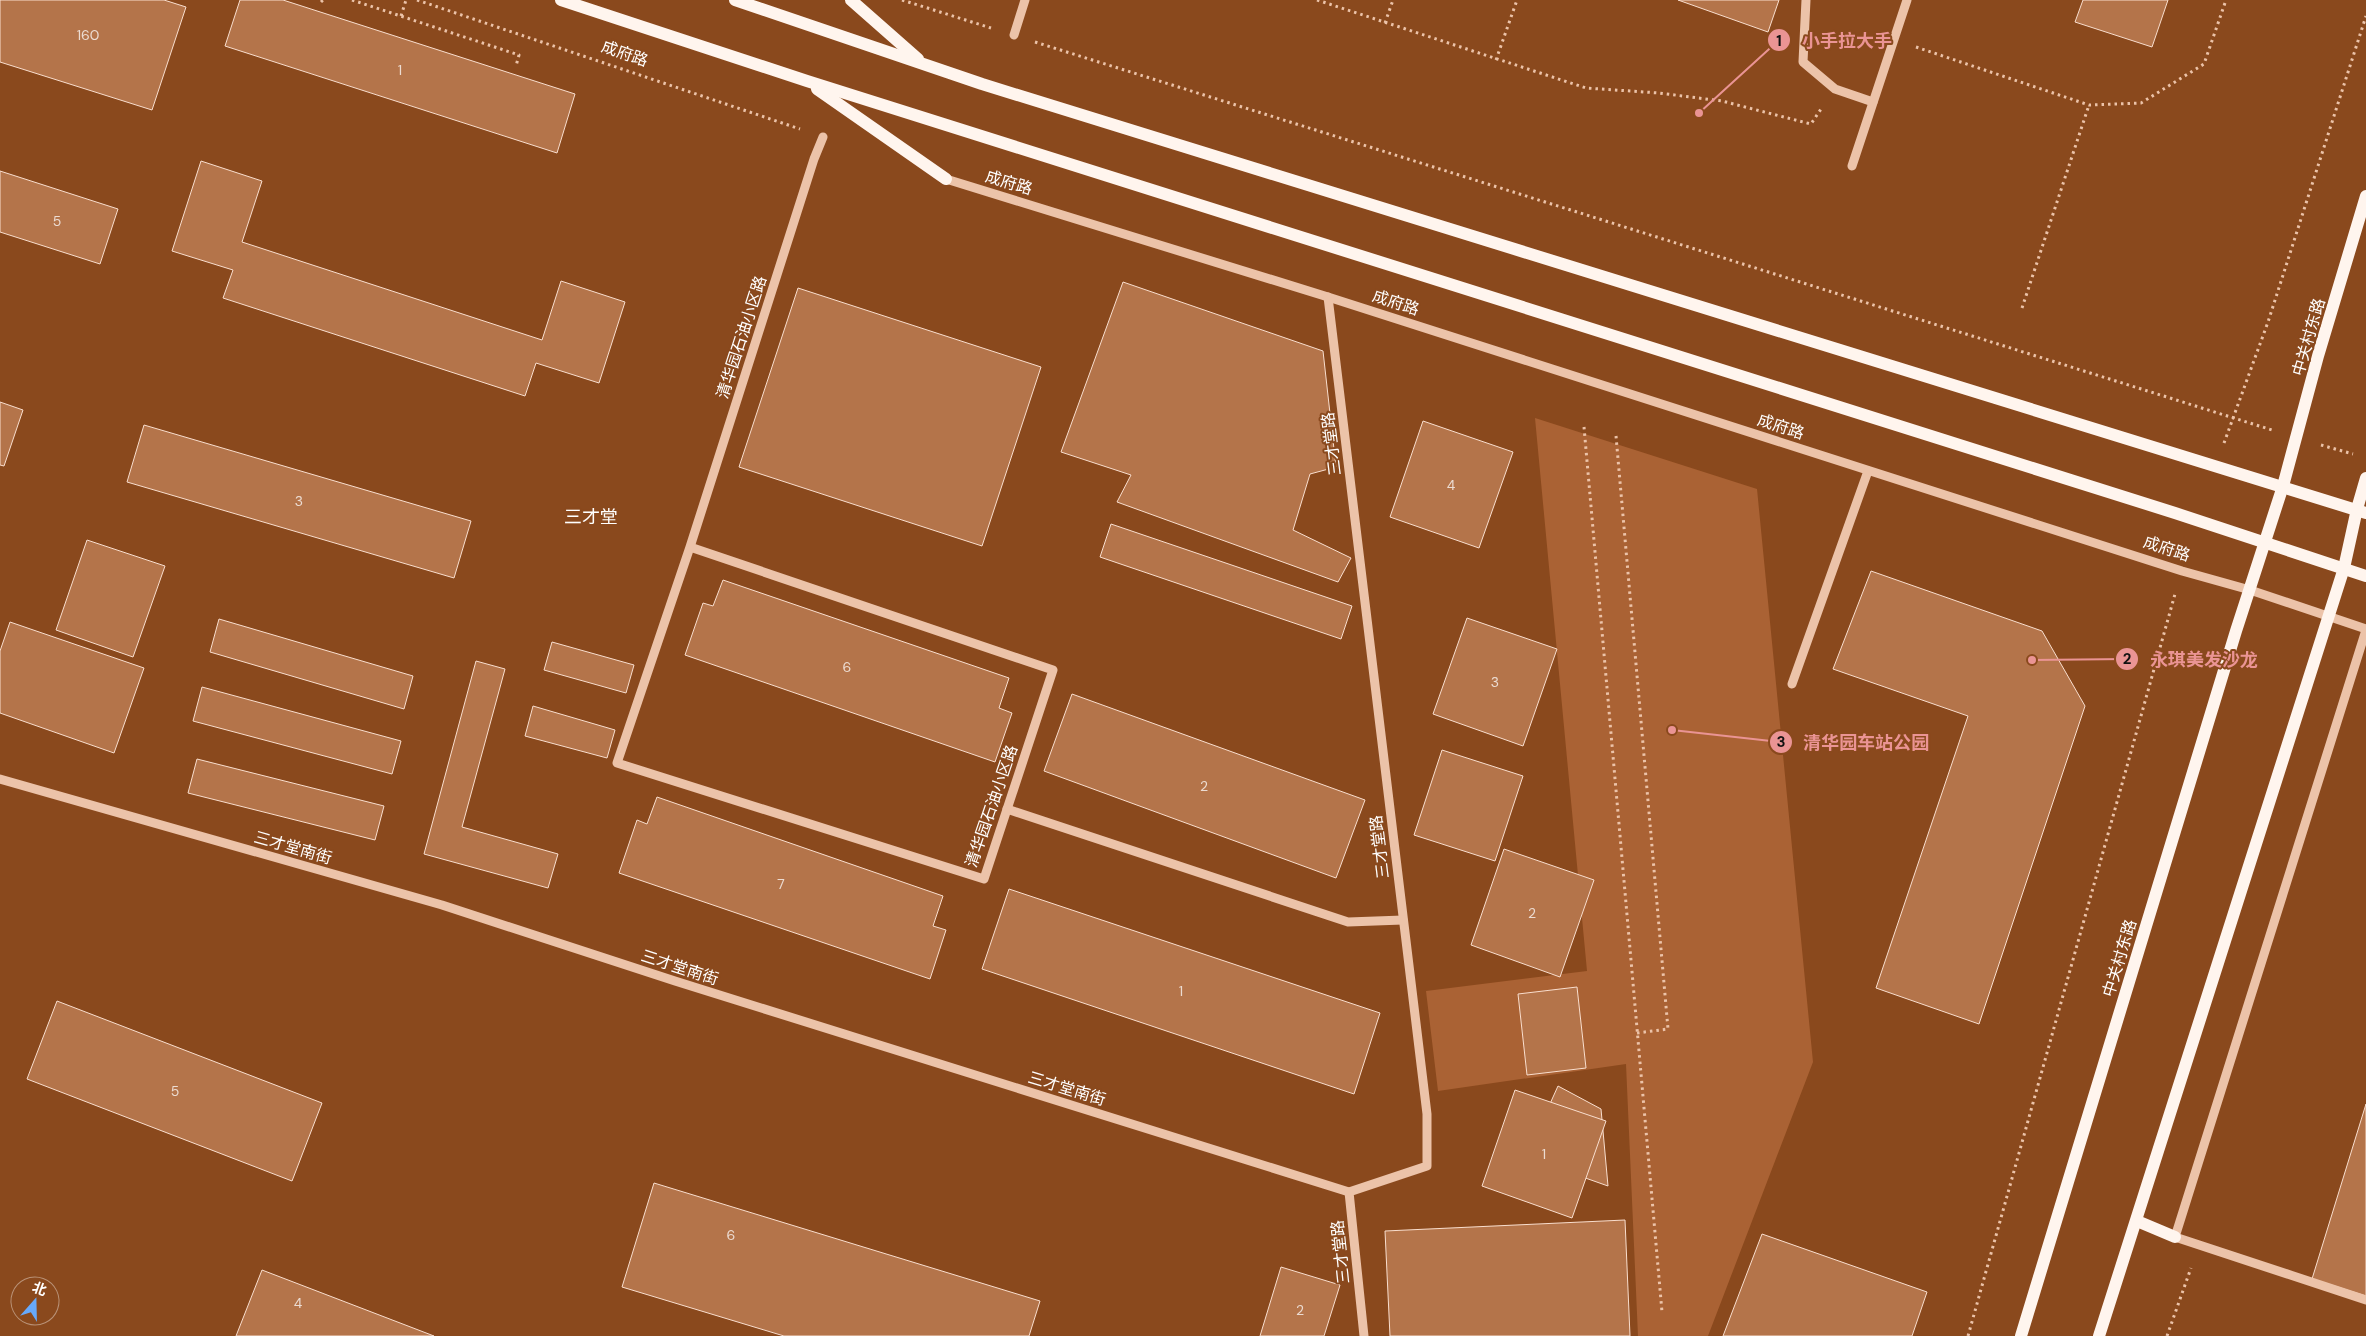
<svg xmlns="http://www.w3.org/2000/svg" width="2366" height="1336" font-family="'DM Sans','Noto Sans SC',sans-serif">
<rect width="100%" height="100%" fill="#8a491d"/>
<path fill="#aa6234" d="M1535 418 1757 489 1813 1062 1708 1336H1638L1626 1064 1438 1091 1426 991 1587 971Z"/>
<g fill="#b4744a" stroke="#f9dece">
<path d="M0 0H164L186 7 152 110 0 62Z"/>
<path d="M240 0H283L575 94 557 153 225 46Z"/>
<path d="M1678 0H1779L1768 32Z"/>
<path d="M2083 0H2168L2152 47 2075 22Z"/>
<path d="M201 161 262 181 242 242 542 340 561 281 625 302 599 383 536 363 525 396 223 298 233 270 172 251Z"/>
<path d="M0 171 118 209 100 264 0 232Z"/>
<path d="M1123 282 1323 351 1336 467 1310 474 1293 530 1351 558 1338 582 1117 502 1131 475 1061 452Z"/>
<path d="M798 288 1041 367 982 546 739 467Z"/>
<path d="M0 402 23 410 4 466 0 465Z"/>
<path d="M1423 421 1513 452 1479 548 1390 517Z"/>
<path d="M144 425 471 521 454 578 127 482Z"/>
<path d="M1111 524 1352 606 1341 639 1100 557Z"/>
<path d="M87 540 165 566 133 657 56 630Z"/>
<path d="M1871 571 2042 631 2085 706 1979 1024 1876 988 1968 716 1833 669Z"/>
<path d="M723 580 1009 678 999 708 1012 713 995 762 685 655 703 603 713 606Z"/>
<path d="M1467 618 1557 649 1523 746 1433 714Z"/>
<path d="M219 619 413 676 404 709 210 652Z"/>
<path d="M10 622 144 668 114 753 0 713V651Z"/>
<path d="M552 642 634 665 626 693 544 670Z"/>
<path d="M476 661 505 669 462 827 558 854 548 888 424 854Z"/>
<path d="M202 687 401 741 392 774 193 721Z"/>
<path d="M1072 694 1365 800 1336 878 1044 771Z"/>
<path d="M533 706 615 730 607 758 525 736Z"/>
<path d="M1442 750 1523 776 1495 861 1414 835Z"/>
<path d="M197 759 384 806 375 840 188 793Z"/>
<path d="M657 797 943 896 933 926 946 930 930 979 619 873 637 820 647 824Z"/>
<path d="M1504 849 1594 880 1560 977 1471 945Z"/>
<path d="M1009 889 1380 1013 1354 1094 982 969Z"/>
<path d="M1577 987 1586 1068 1527 1075 1518 994Z"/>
<path d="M57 1001 322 1103 292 1181 27 1079Z"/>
<path d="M1558 1086 1601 1109 1608 1186 1526 1157Z"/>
<path d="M1515 1090 1606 1121 1572 1218 1482 1186Z"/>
<path d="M2366 1104V1296L2312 1279Z"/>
<path d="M654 1183 1040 1301 1029 1336H784L622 1287Z"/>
<path d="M1625 1220 1630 1336H1390L1385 1231Z"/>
<path d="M1762 1234 1927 1292 1912 1336H1723Z"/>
<path d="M1281 1267 1340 1285 1324 1336H1260Z"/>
<path d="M262 1270 434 1336H236Z"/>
</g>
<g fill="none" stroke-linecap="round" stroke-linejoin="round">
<g stroke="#ecc3a9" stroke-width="3" stroke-dasharray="2.5 4" stroke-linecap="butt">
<path d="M352 0 519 55 516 66"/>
<path d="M417 0 800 129"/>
<path d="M902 0 991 28"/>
<path d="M1317 0 1586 88 1659 93 1722 101 1811 124 1821 109"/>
<path d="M321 2 323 0"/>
<path d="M401 16 406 0"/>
<path d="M1385 23 1393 0"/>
<path d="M1035 42 2272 430"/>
<path d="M1916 47 2089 105 2141 103 2204 64 2226 0"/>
<path d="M1496 60 1517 0"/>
<path d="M2022 308 2089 105"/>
<path d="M1584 427 1662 1312"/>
<path d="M1616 436 1668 1029 1637 1033"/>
<path d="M2224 443 2268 322 2366 16"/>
<path d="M2321 445 2353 454"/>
<path d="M1968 1336 2175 594"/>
<path d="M2167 1336 2191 1268"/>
</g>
<g stroke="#ecc3a9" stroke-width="9">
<path d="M1806 0 1803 62 1835 89 1873 102"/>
<path d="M1014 35 1025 0"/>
<path d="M1852 166 1907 0"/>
<path d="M946 179 1328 297 2182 571 2250 590 2366 629"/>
<path d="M1328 297 1427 1114V1166L1349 1192 1364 1336"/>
<path d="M690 547 1053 670 984 879 617 763 690 547 814 159 823 137"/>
<path d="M2366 630 2175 1237 2366 1300"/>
<path d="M1792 684 1868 471"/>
<path d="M0 779 442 905 675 981 1349 1192"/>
<path d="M1007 809 1348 922 1403 920"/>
</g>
<g stroke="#fff5ee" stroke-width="12">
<path d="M561 0 807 81 2175 513 2366 576"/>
<path d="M735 0 982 84 2366 513"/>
<path d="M851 0 918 59"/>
<path d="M817 89 946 179"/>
<path d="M2137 1221 2175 1237"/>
<path d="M2021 1336 2236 631 2283 486 2318 356 2366 196"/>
<path d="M2099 1336 2344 568 2357 509 2366 478"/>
</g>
</g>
<g text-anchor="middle" stroke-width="4" stroke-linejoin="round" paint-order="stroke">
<g font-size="14" fill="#ecdcd2">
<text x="88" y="40">160</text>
<text x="400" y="75">1</text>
<text x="57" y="226">5</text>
<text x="1451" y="490">4</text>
<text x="299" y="506">3</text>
<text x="847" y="672">6</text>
<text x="1495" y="687">3</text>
<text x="1204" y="791">2</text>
<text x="781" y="889">7</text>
<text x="1532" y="918">2</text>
<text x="1181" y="996">1</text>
<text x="175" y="1096">5</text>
<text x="1544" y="1159">1</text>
<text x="731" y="1240">6</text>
<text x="298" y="1308">4</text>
<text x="1300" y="1315">2</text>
</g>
<g font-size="16" fill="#fff" stroke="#8a491d">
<text transform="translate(625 53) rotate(19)" y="6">成府路</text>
<text transform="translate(1009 182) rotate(17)" y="6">成府路</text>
<text transform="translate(1396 302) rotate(18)" y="6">成府路</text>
<text transform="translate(741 337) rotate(-72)" y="6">清华园石油小区路</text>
<text transform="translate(2308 337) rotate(-74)" y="6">中关村东路</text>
<text transform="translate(1781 426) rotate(18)" y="6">成府路</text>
<text transform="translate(1331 444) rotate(-97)" y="6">三才堂路</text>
<text transform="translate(2167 548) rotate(18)" y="6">成府路</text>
<text transform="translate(991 806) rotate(-71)" y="6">清华园石油小区路</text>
<text transform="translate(293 847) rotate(16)" y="6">三才堂南街</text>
<text transform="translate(1379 847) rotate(-97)" y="6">三才堂路</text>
<text transform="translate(2119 958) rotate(-73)" y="6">中关村东路</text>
<text transform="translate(680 967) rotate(18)" y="6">三才堂南街</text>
<text transform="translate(1067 1088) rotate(17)" y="6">三才堂南街</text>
<text transform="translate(1340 1252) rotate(-96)" y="6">三才堂路</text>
</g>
<g font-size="18" fill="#fff" stroke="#8a491d">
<text x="591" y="523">三才堂</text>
</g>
</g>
<path fill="none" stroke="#ea9494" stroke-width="2" d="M1699 113L1779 40M2032 660L2127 659M1672 730L1781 742"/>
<g fill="#ea9494" stroke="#8a491d" stroke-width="2">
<circle cx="1699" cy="113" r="5"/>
<circle cx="2032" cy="660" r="5"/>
<circle cx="1672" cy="730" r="5"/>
<circle cx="1779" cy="40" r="12"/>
<circle cx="2127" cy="659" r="12"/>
<circle cx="1781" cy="742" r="12"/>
</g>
<g font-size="15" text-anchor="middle" font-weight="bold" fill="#111">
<text x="1779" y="46">1</text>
<text x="2127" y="664">2</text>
<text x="1781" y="747">3</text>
</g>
<g font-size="18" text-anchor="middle" font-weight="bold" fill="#ea9494" stroke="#8a491d" stroke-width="4" stroke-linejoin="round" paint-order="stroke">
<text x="1847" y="47">小手拉大手</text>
<text x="2204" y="666">永琪美发沙龙</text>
<text x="1866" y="749">清华园车站公园</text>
</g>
<g transform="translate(35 1301) rotate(20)"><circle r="24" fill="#8a491d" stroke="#b99277"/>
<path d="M0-4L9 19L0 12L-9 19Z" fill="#67a9fb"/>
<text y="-8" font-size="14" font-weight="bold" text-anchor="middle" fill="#ffffff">北</text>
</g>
</svg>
